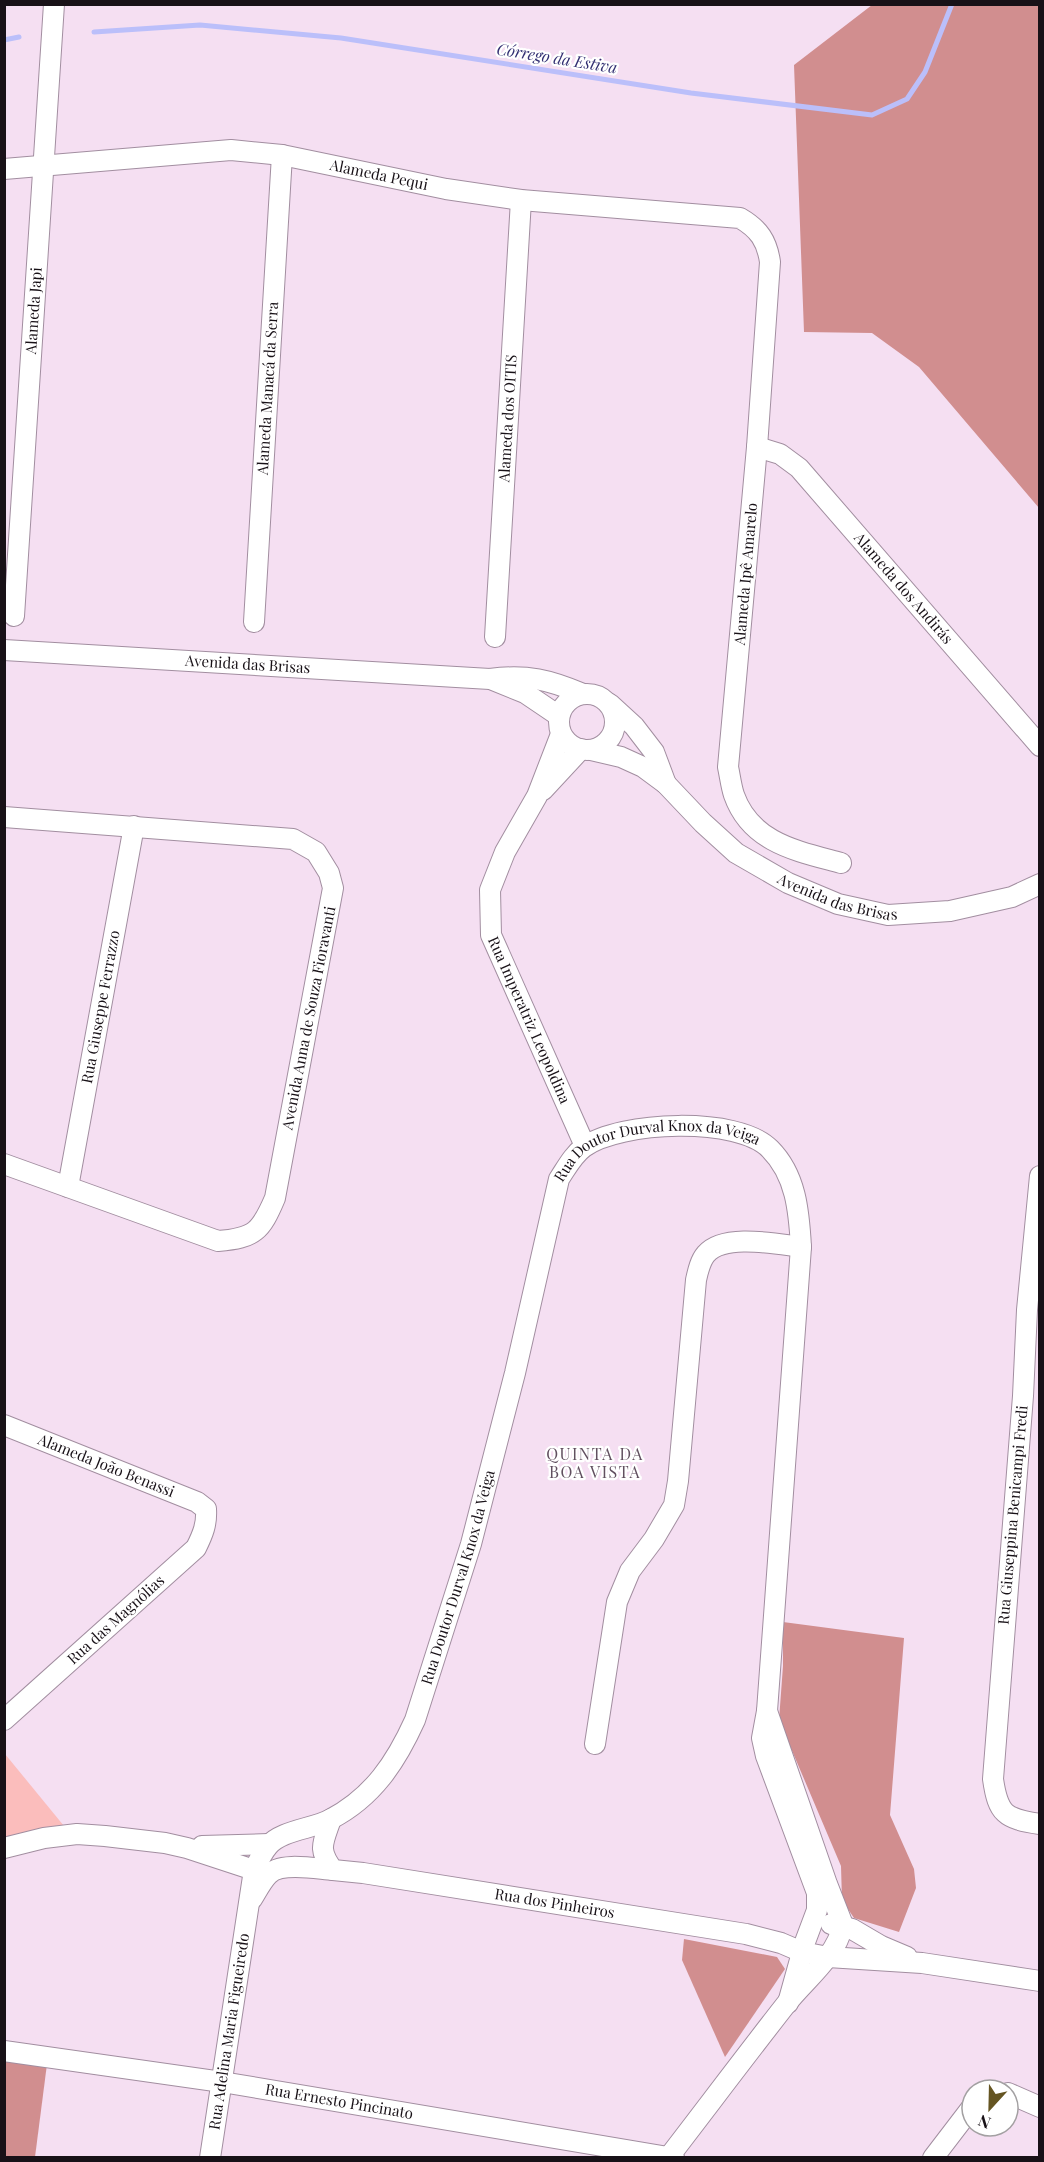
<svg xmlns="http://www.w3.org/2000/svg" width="1044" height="2162" font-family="'Playfair Display',serif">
<rect width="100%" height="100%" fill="#f5dff2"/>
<path fill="#fbbdbc" d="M5 1754 64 1826 5 1839Z"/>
<g fill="#d18e8f">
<path d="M872 5H1039V508L919 367 872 333 804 332 794 65Z"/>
<path d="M783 1622 904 1638 890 1815 914 1869 916 1888 899 1932 854 1918 842 1900 841 1866 779 1720 783 1666Z"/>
<path d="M684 1939 777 1957 785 1969 725 2057 682 1960Z"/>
<path d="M4 2060 47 2064 35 2157H5Z"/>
</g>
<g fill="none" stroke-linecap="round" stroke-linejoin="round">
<g stroke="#bbbffa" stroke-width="5">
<path d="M94 32 200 25 341 38 691 93 872 115 907 99 925 72 952 4"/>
<path d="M4 40 19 37"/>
</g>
<defs>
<g id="minor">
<path id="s1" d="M4 169 231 150 282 155 446 189 521 200 740 218C759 229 767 241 770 262L757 447 728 767C730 776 731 786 734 795 751 843 797 851 841 863"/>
<path id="s2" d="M757 447 780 454 799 468 1040 746"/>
<path id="s3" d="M14 616 54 4"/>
<path id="s4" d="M254 622 282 155"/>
<path id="s5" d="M495 637 521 200"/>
<path id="s6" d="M4 650 490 679C527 674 550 680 583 694"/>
<path d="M493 680 525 693 559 716"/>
<circle cx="587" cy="722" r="28"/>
<path d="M610 704 634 726 654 752 666 784"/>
<path id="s7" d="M561 734 537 796 505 852 490 890 491 935 585 1146"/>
<path id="s8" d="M591 750 621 757 643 767 666 784 703 823 736 853 788 883 838 904 888 915 950 911 1012 897 1040 884"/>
<path d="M543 790 581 749"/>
<path d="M4 817 293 839 316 852 329 873 333 888 275 1198C261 1231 255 1238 218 1241L4 1164"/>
<path d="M1040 1176 1027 1310 1023 1396 993 1779C998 1814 1005 1819 1040 1824"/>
<path id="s9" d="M68 1187 134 826"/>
<path id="s10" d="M4 1425 197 1502 206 1509C207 1524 203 1534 196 1548L4 1720"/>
<path d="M767 1711 827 1884 843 1925"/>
<path d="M595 1744 617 1602 630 1571 654 1539 674 1505 678 1481 696 1280C698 1271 700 1261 706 1254 724 1233 776 1244 801 1247"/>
<path id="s11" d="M331 1819C323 1843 317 1849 333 1870L363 1873 746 1934 781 1943 802 1952 828 1957 922 1963 1040 1981"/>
<path d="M202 1846 269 1844"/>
<path d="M4 1848 44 1838 77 1834 105 1836 165 1843 187 1848 254 1870"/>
<path d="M252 1899C257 1891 262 1881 268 1875 280 1861 317 1869 333 1870"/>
<path d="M831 1924 852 1929 881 1946 907 1957"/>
<path id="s12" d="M4 2051 222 2082 674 2158"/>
<path d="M1008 2093 1040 2107"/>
<path id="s13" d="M210 2158 254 1870C258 1862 262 1853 268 1846 281 1830 313 1829 331 1819 373 1797 396 1762 415 1720L471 1544 515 1373 559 1179C567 1167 573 1155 584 1147 620 1121 738 1116 770 1149 796 1175 799 1211 801 1247L767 1711 762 1738 766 1756 817 1893V1910L805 1942 788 2003"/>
<path d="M668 2158C708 2106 747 2054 787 2003 807 1978 836 1957 843 1925"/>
<path d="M933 2158 972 2107"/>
</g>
</defs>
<use href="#minor" stroke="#a28ea0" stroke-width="22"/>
<use href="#minor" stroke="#fff" stroke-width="20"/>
</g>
<g text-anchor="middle" stroke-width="4.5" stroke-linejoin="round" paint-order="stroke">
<g font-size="15" fill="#181117" stroke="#fff">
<text dy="5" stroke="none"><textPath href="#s1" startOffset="378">Alameda Pequi</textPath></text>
<text dy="5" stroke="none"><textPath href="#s3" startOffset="306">Alameda Japi</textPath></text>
<text dy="5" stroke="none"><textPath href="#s4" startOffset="234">Alameda Manacá da Serra</textPath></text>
<text dy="5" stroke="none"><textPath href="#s5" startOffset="219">Alameda dos OITIS</textPath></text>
<text transform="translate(746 574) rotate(-85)" y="5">Alameda Ipê Amarelo</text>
<text dy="5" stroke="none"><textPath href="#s2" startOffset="207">Alameda dos Andirás</textPath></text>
<text dy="5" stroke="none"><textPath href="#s6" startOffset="244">Avenida das Brisas</textPath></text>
<text dy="5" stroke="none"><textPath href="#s8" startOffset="294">Avenida das Brisas</textPath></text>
<text dy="5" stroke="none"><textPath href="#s9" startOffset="183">Rua Giuseppe Ferrazzo</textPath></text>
<text transform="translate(309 1018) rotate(-79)" y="5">Avenida Anna de Souza Fioravanti</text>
<text dy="5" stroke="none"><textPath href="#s7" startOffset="310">Rua Imperatriz Leopoldina</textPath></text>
<text dy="5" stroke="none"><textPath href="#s13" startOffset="1191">Rua Doutor Durval Knox da Veiga</textPath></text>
<text dy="5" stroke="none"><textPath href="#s10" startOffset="110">Alameda João Benassi</textPath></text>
<text transform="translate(1013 1515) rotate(-85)" y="5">Rua Giuseppina Benicampi Fredi</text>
<text dy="5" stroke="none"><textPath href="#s13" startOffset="670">Rua Doutor Durval Knox da Veiga</textPath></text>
<text transform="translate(116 1620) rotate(-42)" y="5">Rua das Magnólias</text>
<text dy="5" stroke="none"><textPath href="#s11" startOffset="279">Rua dos Pinheiros</textPath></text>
<text dy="5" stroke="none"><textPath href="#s13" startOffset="128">Rua Adelina Maria Figueiredo</textPath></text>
<text dy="5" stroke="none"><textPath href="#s12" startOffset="339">Rua Ernesto Pincinato</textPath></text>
</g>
<g font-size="16" font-style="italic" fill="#322f72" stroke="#fff">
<text transform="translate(557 58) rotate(9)" y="6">Córrego da Estiva</text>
</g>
<g font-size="16" letter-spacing="1.5" fill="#614f5f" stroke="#fff">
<text x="595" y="1460">QUINTA DA<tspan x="595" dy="18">BOA VISTA</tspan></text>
</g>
</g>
<rect width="1044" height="2162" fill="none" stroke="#181117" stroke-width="12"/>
<g transform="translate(990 2108) rotate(202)"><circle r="28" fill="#ffffff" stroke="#a3a0a2" stroke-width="1.5"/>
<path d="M0-4.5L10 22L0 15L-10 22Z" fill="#655522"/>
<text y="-9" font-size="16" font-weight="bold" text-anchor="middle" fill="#181117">N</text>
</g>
</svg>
